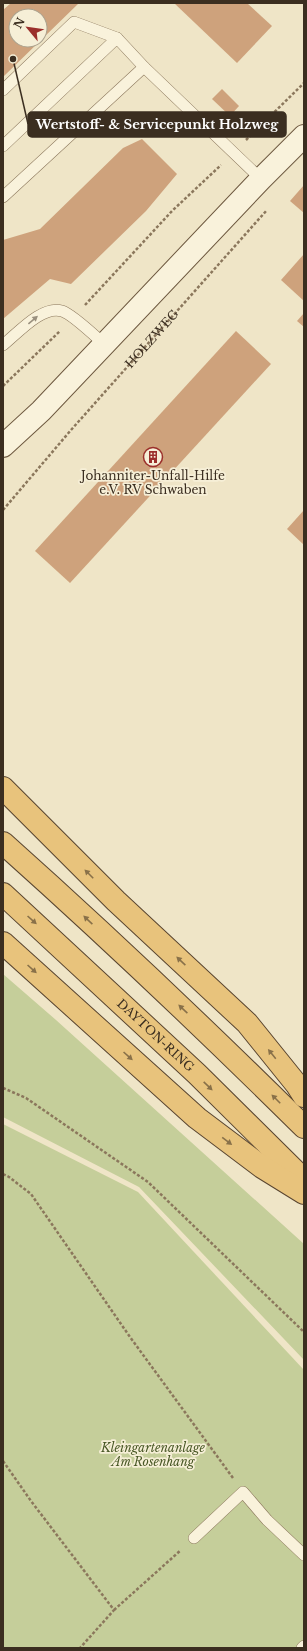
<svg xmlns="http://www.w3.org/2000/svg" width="307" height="1651" font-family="'Libre Baskerville',serif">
<rect width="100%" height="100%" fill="#efe5c7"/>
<g fill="#c5ce9a">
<path d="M3 974 56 1020 304 1244V1360L139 1187 3 1117Z"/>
<path d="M3 1124 138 1192 304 1370V1648H3Z"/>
</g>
<g fill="#cea27c" fill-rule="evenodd">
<path d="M11 3H79L3 77V10ZM16 16H40V40H16Z"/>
<path d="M174 3H247L272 26 237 63Z"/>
<path d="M222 89 239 106 230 116 212 99Z"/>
<path d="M142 139 177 174 146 211 71 284 50 279 3 319V240L40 229 123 148Z"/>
<path d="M304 185V213L290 201Z"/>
<path d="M304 254V301L281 280Z"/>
<path d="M304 313V327L297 321Z"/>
<path d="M236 331 271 364 70 583 35 551Z"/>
<path d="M304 510V545L287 529Z"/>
</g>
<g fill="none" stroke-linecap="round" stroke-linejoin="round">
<defs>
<g id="service">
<path d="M3 90 74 22 117 38"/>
<path d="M3 146 117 38 144 67 261 179"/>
<path d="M3 197 144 67"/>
<path d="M3 345C18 333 42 305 62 311 72 314 95 336 104 344"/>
<path d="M194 1538 243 1492 267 1520 304 1555"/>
<path d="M302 1648 304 1646"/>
</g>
<path id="secondary" d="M3 446 41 411 261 179 304 136"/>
<g id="trunk">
<path d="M3 788 116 901 247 1023 297 1085 304 1096"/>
<path d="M3 843C106 935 206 1030 304 1127"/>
<path id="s2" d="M3 894 197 1074 304 1180"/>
<path d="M3 943 197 1118 262 1167 304 1193"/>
</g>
</defs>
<use href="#service" stroke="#8b775c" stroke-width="12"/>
<use href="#secondary" stroke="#6d583f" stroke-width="24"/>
<use href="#trunk" stroke="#594530" stroke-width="24"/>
<g stroke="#8b775c" stroke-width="2.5" stroke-dasharray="3 2" stroke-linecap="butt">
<path d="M246 140 304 83"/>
<path d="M85 305 172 211 221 165"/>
<path d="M3 386 60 331"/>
<path id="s1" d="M3 510 71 430 267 210"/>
<path d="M3 1088 26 1098 148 1182 304 1332"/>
<path d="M3 1174 9 1177 31 1194 130 1337 233 1478"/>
<path d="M3 1461 31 1501 114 1610 80 1648"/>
<path d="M114 1610 181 1550"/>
</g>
<use href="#service" stroke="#f9f2db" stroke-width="11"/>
<use href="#secondary" stroke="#f9f2db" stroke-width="22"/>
<use href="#trunk" stroke="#e8c37c" stroke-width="22"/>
</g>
<defs><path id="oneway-solid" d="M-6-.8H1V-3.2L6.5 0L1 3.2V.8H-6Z"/></defs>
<use fill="#9a907e" href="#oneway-solid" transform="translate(33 320) rotate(-40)"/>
<g fill="#897149">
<use href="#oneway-solid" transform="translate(89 874) rotate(-135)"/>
<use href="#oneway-solid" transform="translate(32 920) rotate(42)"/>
<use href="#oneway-solid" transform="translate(88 920) rotate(-137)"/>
<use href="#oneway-solid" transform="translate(181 961) rotate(-137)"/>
<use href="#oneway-solid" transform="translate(32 969) rotate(42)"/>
<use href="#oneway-solid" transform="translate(183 1009) rotate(-137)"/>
<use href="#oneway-solid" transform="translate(272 1054) rotate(-129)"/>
<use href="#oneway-solid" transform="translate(128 1056) rotate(42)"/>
<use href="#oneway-solid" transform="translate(208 1086) rotate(44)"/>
<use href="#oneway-solid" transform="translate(276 1099) rotate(-135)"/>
<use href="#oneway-solid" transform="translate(227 1141) rotate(37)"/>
</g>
<defs>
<symbol id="building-ring" viewBox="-11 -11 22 22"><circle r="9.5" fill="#f6efd7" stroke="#9b2f2b" stroke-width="1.5"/><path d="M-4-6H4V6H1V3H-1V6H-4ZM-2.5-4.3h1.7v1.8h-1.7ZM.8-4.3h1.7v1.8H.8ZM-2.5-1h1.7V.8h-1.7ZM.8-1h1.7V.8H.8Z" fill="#9b2f2b"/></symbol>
</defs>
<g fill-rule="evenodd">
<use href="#building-ring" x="142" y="446" width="22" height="22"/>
</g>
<g text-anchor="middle" stroke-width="3.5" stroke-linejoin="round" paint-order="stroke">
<g font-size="12" fill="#3b2e20" stroke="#f6efd7">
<text dy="4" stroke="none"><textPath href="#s1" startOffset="227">HOLZWEG</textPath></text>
<text dy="4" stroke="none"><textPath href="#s2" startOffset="208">DAYTON-RING</textPath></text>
</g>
<g font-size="12" fill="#3b2e20" stroke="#f6efd7">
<text x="153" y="480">Johanniter-Unfall-Hilfe<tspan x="153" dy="14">e.V. RV Schwaben</tspan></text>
</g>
<g font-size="12" font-style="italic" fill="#495826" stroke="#f6efd7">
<text x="153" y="1452">Kleingartenanlage<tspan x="153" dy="14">Am Rosenhang</tspan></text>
</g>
</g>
<path fill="none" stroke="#3b2e20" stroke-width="1.5" d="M13 59L28 124"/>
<circle fill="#3b2e20" stroke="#f6efd7" stroke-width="1.5" cx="13" cy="59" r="4"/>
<rect fill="#3b2e20" stroke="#3b2e20" stroke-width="1.5" x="28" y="112" width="258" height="25" rx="4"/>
<g font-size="13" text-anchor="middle" font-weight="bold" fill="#fff">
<text x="157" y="129">Wertstoff- &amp; Servicepunkt Holzweg</text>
</g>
<rect width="307" height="1651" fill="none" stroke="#3b2e20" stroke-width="8"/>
<g transform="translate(28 28) rotate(299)"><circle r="19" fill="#f6efd7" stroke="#aba28e"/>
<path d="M0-3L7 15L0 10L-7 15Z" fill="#9b2f2b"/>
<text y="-6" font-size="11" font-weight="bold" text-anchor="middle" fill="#3b2e20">N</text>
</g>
</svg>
